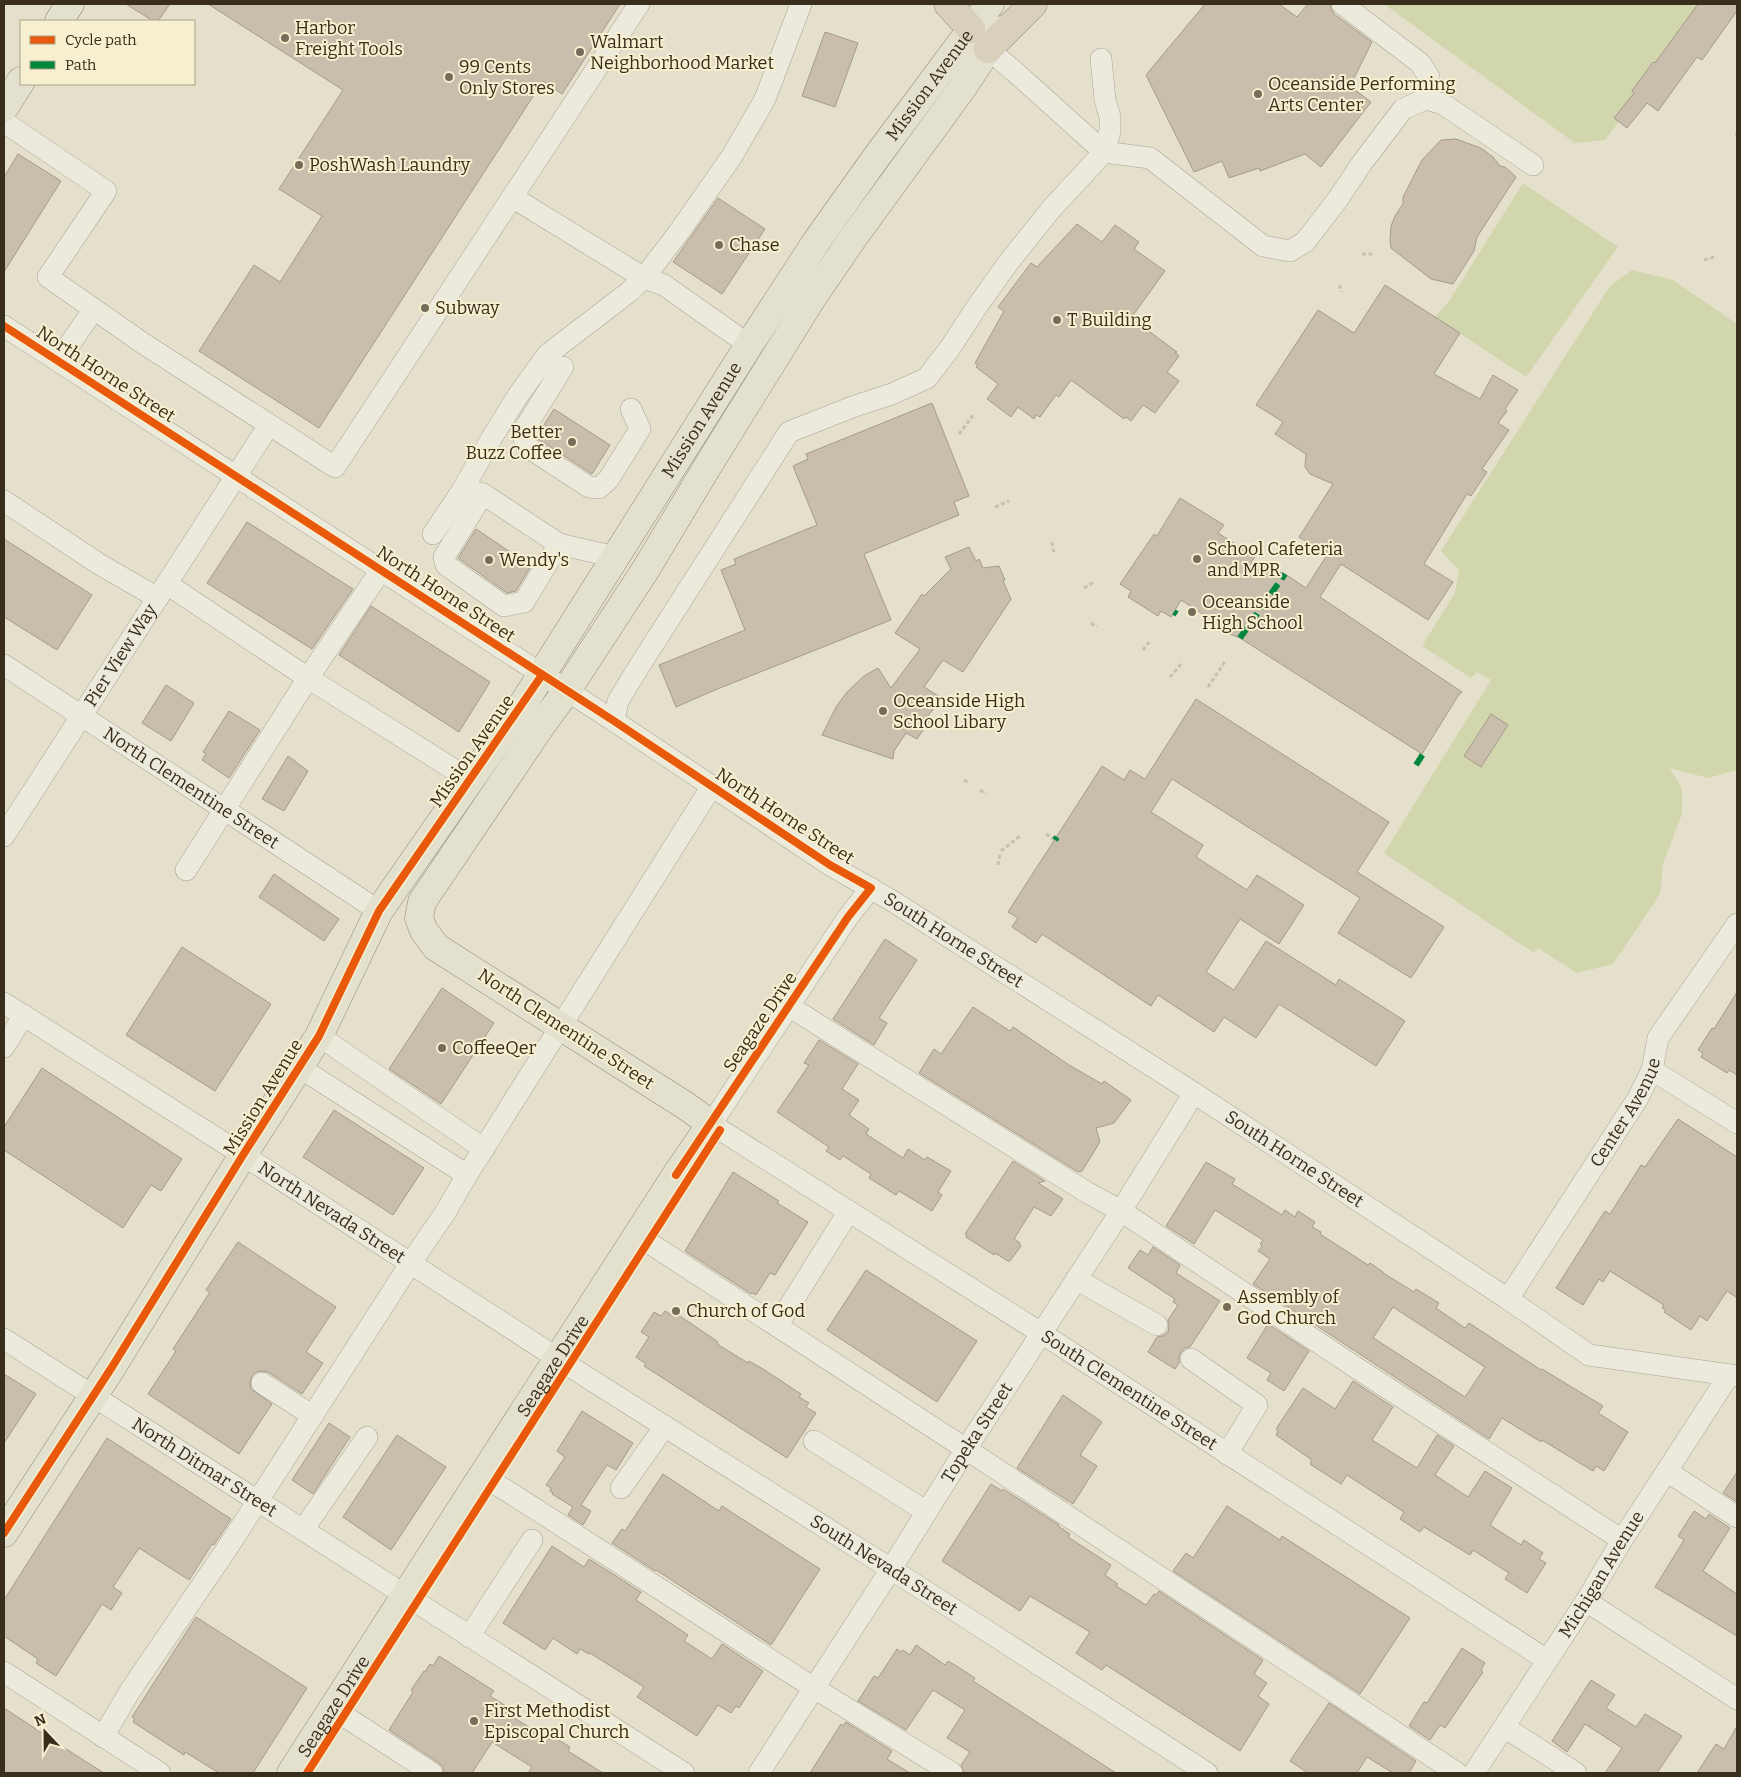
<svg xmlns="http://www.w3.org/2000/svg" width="1741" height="1777" font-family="Bitter,serif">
<rect width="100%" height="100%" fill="#e5e0cb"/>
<g fill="#d1d6ac">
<path d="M1384 4H1708L1605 140 1575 143Z"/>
<path d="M1523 183 1618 247 1526 377 1435 317 1449 301Z"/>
<path d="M1632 270 1673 280 1737 324V770L1708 778 1670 768 1682 789V814L1663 864 1660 894 1613 964 1577 973 1538 948 1534 953 1384 853 1491 680 1477 672 1471 678 1422 646 1455 593 1459 570 1441 551 1610 286Z"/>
</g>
<g fill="#c9beac" stroke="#a59b8a" fill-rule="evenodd">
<path d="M126 4H170L158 21H153Z"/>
<path d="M208 4H620L562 94 543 81 319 428 199 351 254 265 280 282 322 216 279 189 343 90Z"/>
<path d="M1205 4H1279L1297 17 1308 4H1330L1331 9 1334 14 1372 42 1350 86 1371 102 1321 167 1305 154 1260 171 1259 168 1229 178 1222 161 1194 172 1146 75Z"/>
<path d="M1698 4H1737V11L1702 60 1697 57 1658 111 1647 103 1627 128 1614 118 1634 93 1632 91 1653 62 1655 63Z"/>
<path d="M825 32 858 43 835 107 802 96Z"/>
<path d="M1456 139 1481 148 1493 157 1500 166 1505 167 1516 177 1477 237 1474 251 1453 284 1431 279 1391 248 1390 240 1391 226 1395 216 1403 204V197L1422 160 1441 140Z"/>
<path d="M18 154 61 181 4 272V177Z"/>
<path d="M718 198 765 229 722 294 673 262Z"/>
<path d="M1077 224 1102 242 1115 225 1139 242 1134 249 1165 271 1131 318 1177 352 1175 353 1179 356 1167 372 1179 381 1155 413 1143 405 1131 421 1126 417 1124 419 1071 380 1059 397 1056 395 1040 417 1036 415 1034 419 1018 407 1011 417 987 399 998 384 976 367 978 365 975 363 1004 311 998 307 1031 263 1037 267Z"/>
<path d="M1385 285 1460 333 1434 374 1480 399 1493 375 1518 390 1505 409 1507 411 1498 423 1509 430 1482 469 1487 472 1471 496 1467 494 1424 564 1453 582 1428 620 1341 564 1320 597 1462 692 1458 696 1422 754 1240 638 1227 633 1229 631 1181 600 1171 617 1161 611 1158 616 1128 597 1131 591 1120 584 1154 534 1157 536 1180 498 1224 525 1218 533 1255 557 1251 562 1285 574 1306 588 1327 555 1299 537 1333 484 1310 474 1305 467 1306 454 1275 434 1283 422 1256 405 1318 310 1354 333Z"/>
<path d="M932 403 969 496 954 502 959 515 864 554 891 620 715 690 676 707 659 665 745 630 721 570 736 564 734 559 817 525 793 466 808 459 806 454Z"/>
<path d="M554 409 610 445 592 474 538 439 537 436Z"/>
<path d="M247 522 353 589 312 649 207 583Z"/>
<path d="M476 529 531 566 516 591 507 593 458 558Z"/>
<path d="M4 539 92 595 57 650 4 617Z"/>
<path d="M969 547 976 561 979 559 983 568 999 566 1005 580 1003 581 1011 599 963 672 943 660 924 687 942 698 927 717 930 720 917 739 906 733 894 751 893 759 822 735 836 707 847 692 864 676 878 668 891 688 920 649 895 633 922 594 924 596 951 569 945 557Z"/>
<path d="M371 606 490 682 459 732 339 655Z"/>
<path d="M166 685 194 703 171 741 142 723Z"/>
<path d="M1196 699 1389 822 1357 872 1444 927 1411 978 1338 933 1360 898 1172 779 1151 812 1203 845 1196 857 1247 890 1257 875 1304 905 1279 944 1240 919 1206 972 1234 990 1266 941 1336 985 1339 979 1405 1021 1376 1066 1279 1004 1256 1038 1224 1017 1214 1032 1158 995 1151 1006 1042 934 1036 943 1012 927 1018 918 1008 912 1102 766 1124 780 1130 770 1145 779Z"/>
<path d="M229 711 260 730 229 778 202 760 206 753 203 752Z"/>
<path d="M1491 714 1508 725 1481 767 1464 756Z"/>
<path d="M288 756 308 771 284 811 262 799Z"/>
<path d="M274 874 339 919 324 941 259 897Z"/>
<path d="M885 939 917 960 879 1018 887 1023 874 1045 833 1019Z"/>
<path d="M182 947 271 1004 215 1091 126 1035Z"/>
<path d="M442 988 494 1023 441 1104 389 1069Z"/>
<path d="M1737 992V1075L1729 1070 1727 1073 1701 1057 1703 1053 1698 1050 1712 1028 1714 1029Z"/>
<path d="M973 1007 1010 1031 1013 1027 1069 1065 1102 1084 1104 1081 1131 1100 1114 1123 1096 1128 1100 1142 1082 1171 1078 1172 919 1073 934 1049 941 1054Z"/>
<path d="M819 1040 858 1064 842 1089 859 1100 849 1115 869 1129 866 1134 903 1158 908 1149 925 1160 927 1157 951 1171 938 1192 942 1195 932 1211 899 1191 896 1195 869 1178 871 1174 843 1156 840 1160 826 1151 829 1147 777 1112 809 1065 804 1063Z"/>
<path d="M42 1068 182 1159 161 1191 151 1185 123 1228 4 1150V1127Z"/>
<path d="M334 1110 424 1168 393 1215 303 1157Z"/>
<path d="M1678 1119 1737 1157V1298L1727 1291 1707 1321 1700 1316 1691 1330 1664 1312 1666 1310 1662 1308 1664 1305 1610 1271 1603 1282 1599 1279 1583 1305 1556 1288 1605 1211 1610 1214 1641 1165 1645 1167Z"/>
<path d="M1013 1161 1045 1181 1038 1183 1063 1199 1051 1216 1034 1207 1014 1239 1020 1243 1019 1244 1021 1246 1010 1261H1008L995 1253 994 1255 966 1237 967 1235 965 1234Z"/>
<path d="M1206 1162 1235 1179 1232 1184 1282 1215 1285 1210 1295 1217 1298 1211 1315 1222 1312 1227 1321 1232 1320 1234 1368 1265 1370 1263 1383 1272V1273L1414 1292 1416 1289 1439 1303 1436 1308 1465 1328 1469 1323 1541 1370 1542 1369 1603 1406 1598 1413 1628 1432 1604 1471 1596 1466 1593 1471 1542 1440 1541 1442 1502 1418 1489 1439 1253 1284 1270 1259 1258 1251 1262 1246 1260 1244 1263 1240 1215 1210 1194 1244 1166 1226ZM1393 1307 1485 1367 1465 1397 1375 1339 1373 1338Z"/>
<path d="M733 1172 779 1201 777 1203 808 1222 775 1275 770 1273 756 1295 752 1293 751 1294 685 1251Z"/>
<path d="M238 1242 336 1307 306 1352 323 1363 302 1394 268 1372 262 1371 256 1372 252 1376 250 1383 251 1389 272 1404 239 1454 148 1394 176 1351 173 1349 210 1292 206 1290Z"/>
<path d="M1153 1247 1180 1265 1176 1273 1220 1301 1190 1347 1185 1348 1181 1352 1179 1357V1363L1175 1369 1148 1352 1157 1337 1163 1336 1168 1332 1169 1325 1168 1320 1178 1305 1173 1302 1175 1299 1128 1268 1140 1250 1148 1255Z"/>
<path d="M866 1270 977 1341 937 1402 827 1330Z"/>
<path d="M665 1311 675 1317 677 1314 718 1342 717 1344 748 1363 749 1361 763 1369 801 1394 799 1397 809 1403 806 1407 816 1413 787 1458 644 1366 646 1364 636 1357 649 1337 641 1332 654 1312 661 1316Z"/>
<path d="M1268 1324 1309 1351 1284 1391 1267 1380 1271 1373 1247 1358Z"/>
<path d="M4 1374 36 1394 4 1443Z"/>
<path d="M1353 1381 1393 1407 1372 1440 1417 1468 1437 1435 1454 1446 1435 1475 1468 1497 1485 1471 1512 1488 1490 1525 1521 1545 1524 1540 1543 1553 1539 1559 1546 1563 1527 1593 1505 1579 1509 1573 1473 1550 1470 1555 1424 1527 1420 1532 1400 1519 1404 1512 1347 1475 1341 1484 1310 1464 1312 1460 1276 1435 1278 1431 1276 1429 1303 1388 1335 1409Z"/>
<path d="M1063 1395 1102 1422 1080 1455 1097 1466 1073 1504 1017 1468Z"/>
<path d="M582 1411 633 1443 616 1470 607 1465 581 1505 591 1511 583 1525 568 1515 573 1507 552 1494 553 1493 550 1491 551 1488 546 1485 565 1457 557 1451Z"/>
<path d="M329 1423 350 1437 313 1494 292 1480Z"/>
<path d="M397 1435 446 1467 391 1550 343 1517Z"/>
<path d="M107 1438 231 1519 214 1545 212 1544 189 1580 139 1548 113 1587 122 1593 111 1610 102 1604 56 1676 36 1663 38 1659 4 1636V1600Z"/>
<path d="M1737 1472V1502L1723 1493Z"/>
<path d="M663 1474 719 1511 722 1506 820 1569 771 1645 656 1570 655 1571 612 1543 622 1529 625 1531Z"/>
<path d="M991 1484 1002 1491 1003 1489 1059 1525 1058 1526 1070 1534 1068 1537 1111 1565 1105 1575 1118 1584 1116 1586 1146 1605 1154 1594 1156 1595 1159 1591 1263 1660 1254 1674 1267 1683 1258 1696 1269 1704 1240 1751 1106 1665 1102 1670 1076 1653 1090 1632 1030 1596 1020 1611 942 1561Z"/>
<path d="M1227 1506 1280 1540 1282 1536 1410 1618 1360 1694 1173 1571 1186 1553 1193 1558Z"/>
<path d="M1694 1511 1706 1519 1709 1514 1730 1528 1703 1571 1737 1594V1636L1655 1587 1684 1540 1678 1536Z"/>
<path d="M552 1546 584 1567 589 1559 641 1592 636 1600 688 1635 684 1641 712 1659 722 1644 763 1671 739 1708 736 1706 731 1713 718 1705 697 1736 637 1697 644 1687 590 1653 589 1654 580 1649 577 1654 553 1638 545 1650 503 1623Z"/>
<path d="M196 1617 307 1688 253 1773H219L185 1752 184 1755 133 1722 135 1719 132 1717Z"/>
<path d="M916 1645 945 1665 948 1661 958 1667 975 1678 973 1681 1116 1773H964L961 1765 970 1752 947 1738 965 1710 933 1690 906 1730 858 1701 874 1676 878 1678 897 1649 901 1652 903 1650 910 1655Z"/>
<path d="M1462 1648 1485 1663 1481 1670 1483 1672 1445 1728 1440 1725 1430 1740 1409 1726 1424 1702 1427 1703Z"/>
<path d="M439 1656 494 1691 490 1696 509 1708 506 1713 550 1740 552 1736 570 1747 568 1751 603 1773H528L532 1767 492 1742 472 1773H444L443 1767 439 1763 389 1730 413 1692 411 1690 424 1671 425 1672 430 1664 433 1666Z"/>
<path d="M1591 1680 1615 1695 1606 1708 1636 1727 1645 1714 1682 1736 1657 1773H1605L1622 1748 1585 1724 1567 1752 1552 1741Z"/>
<path d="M1329 1703 1416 1761 1409 1773H1393L1367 1757 1357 1773H1308L1290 1761Z"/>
<path d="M4 1708 77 1756 104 1773H4Z"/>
<path d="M846 1722 892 1751 887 1759 910 1773H810L841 1724 843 1726Z"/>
<path d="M1737 1726V1773H1697L1716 1744 1724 1749Z"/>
</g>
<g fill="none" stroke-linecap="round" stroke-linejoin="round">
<defs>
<g id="minor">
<path d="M1342 4 1420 63 1429 77 1426 86V99"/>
<path d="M1101 59 1105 100 1110 117V131L1104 152 1150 158 1263 246 1290 251 1305 242 1338 199 1362 163 1403 109 1426 99 1443 104 1533 165"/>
<path d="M4 122 106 191 48 277 144 344 335 467 639 4"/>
<path d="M512 197 644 278 664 285 749 345"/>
<path id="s1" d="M4 326 614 721 830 865 894 902 1194 1093 1508 1299 1589 1355 1737 1376"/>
<path d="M58 361 94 309"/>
<path d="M563 367 525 428 524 439 529 448 589 487 599 488 608 480 640 429 631 409"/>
<path d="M471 491 483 494 559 544 615 557"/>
<path d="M483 494 444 557 446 565 504 606 524 602 559 544"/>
<path d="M4 501 99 564 158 598"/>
<path d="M433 534 463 489 491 439 519 394 548 354 629 292 644 278 679 232 732 156 765 99 801 4"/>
<path d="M167 584 308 678 469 779"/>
<path id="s2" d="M4 665 379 911"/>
<path d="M614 721 618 701 640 665 789 432 855 406 892 394 927 378 950 348 976 308 1008 263 1052 208 1104 152 1015 72 988 49"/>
<path id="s3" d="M4 836 269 425"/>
<path d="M186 870 308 678 381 570"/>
<path id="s4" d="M871 888 848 917 711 1124 1041 1333 1547 1660"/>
<path id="s5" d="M4 1003 243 1155 588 1378 891 1569 1207 1773"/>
<path d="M789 1006 817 1024 1088 1193 1121 1211 1358 1369 1622 1540"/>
<path d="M319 1036 484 1149"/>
<path d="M4 1047 24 1015"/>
<path d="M299 1067 467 1175"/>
<path d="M1652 1070 1737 1123"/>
<path d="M637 1235 966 1449 1457 1773"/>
<path d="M1076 1279 1157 1325"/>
<path id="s6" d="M1508 1299 1638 1098 1652 1070 1658 1038 1737 924"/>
<path d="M777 1326 849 1211"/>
<path id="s7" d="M4 1339 684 1773"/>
<path d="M1191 1359 1257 1405 1227 1454"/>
<path d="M262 1383 313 1416"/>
<path d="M814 1441 927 1512"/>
<path d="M1668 1472 1737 1517"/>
<path d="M482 1476 512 1494 814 1688 952 1773"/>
<path d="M621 1488 665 1426"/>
<path d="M303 1530 367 1437"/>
<path d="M1586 1601 1737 1699"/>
<path d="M469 1637 532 1540"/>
<path d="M4 1672 160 1773"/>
<path d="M332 1708 432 1773"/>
<path d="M1504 1727 1576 1773"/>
<path d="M103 1737 130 1691 228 1547 410 1264 445 1213 467 1175 712 786"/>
<path id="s8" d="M759 1773 891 1569 966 1449 1121 1211 1194 1093"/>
<path id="s9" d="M1474 1773 1586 1601 1622 1540 1729 1375"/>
</g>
<g id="major">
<path d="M59 21 70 4"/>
<path d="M4 108 21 81"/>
<path id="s10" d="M4 1533 112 1367 243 1155 319 1036 379 911 523 704 749 345 816 242 875 159 990 4"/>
<path id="s11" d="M291 1773 676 1175 711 1124 686 1106 436 947 424 931 419 918 422 902 541 726 567 690 646 569 709 464 812 298 853 238 963 87 988 49 1003 30"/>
</g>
<g id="highway">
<path d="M948 4 971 29"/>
<path d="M988 49 1033 4"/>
</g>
</defs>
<use href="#minor" stroke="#aaa495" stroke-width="22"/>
<use href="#major" stroke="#8f8a7b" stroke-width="29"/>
<use href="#highway" stroke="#8f8a7b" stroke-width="29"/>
<g stroke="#c5c1b3" stroke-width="3" stroke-dasharray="4 2.5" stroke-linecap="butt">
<path d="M1735 135 1737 134"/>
<path d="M1362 254H1373"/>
<path d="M1704 260 1714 257"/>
<path d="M1339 285 1342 292"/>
<path d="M959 434 974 414"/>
<path d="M995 507 1009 501"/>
<path d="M1052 542 1054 554"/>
<path d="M1084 588 1094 582"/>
<path d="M1091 623 1097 627"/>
<path d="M1143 650 1149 642"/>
<path d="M1170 677 1181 664"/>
<path d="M1208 687 1226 660"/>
<path d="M968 693 975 697"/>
<path d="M964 780 969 783"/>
<path d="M980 790 986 794"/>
<path d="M1046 834 1055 840"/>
<path d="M1001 851 1020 836"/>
<path d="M998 865 1000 854"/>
</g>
<use href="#minor" stroke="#ece9dd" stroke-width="21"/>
<use href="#major" stroke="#e4e0ce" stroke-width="28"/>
<use href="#highway" stroke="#d8d0bb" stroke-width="28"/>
<g stroke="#00873e" stroke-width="6" stroke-dasharray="12 6" stroke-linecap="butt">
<path d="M1174 612 1177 614"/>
<path d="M1240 638 1285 574"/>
<path d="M1416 765 1423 754"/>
<path d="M1055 840 1057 837"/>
</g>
<defs>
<g id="cycleway">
<path d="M4 326 614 721 830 865 871 888 848 917 676 1175"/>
<path d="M4 1533 112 1367 243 1155 319 1036 379 911 542 675"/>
<path d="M307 1773 720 1130"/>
</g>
</defs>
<use href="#cycleway" stroke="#f7f0d0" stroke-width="11"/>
<use href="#cycleway" stroke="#e8590c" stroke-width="8"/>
</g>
<g fill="#756c59" stroke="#f7f0d0" stroke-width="2">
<circle cx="285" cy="38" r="5"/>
<circle cx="580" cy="52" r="5"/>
<circle cx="449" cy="77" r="5"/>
<circle cx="1258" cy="94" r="5"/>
<circle cx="299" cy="165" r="5"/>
<circle cx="719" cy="245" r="5"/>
<circle cx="425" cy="308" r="5"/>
<circle cx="1057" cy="320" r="5"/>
<circle cx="572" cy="442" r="5"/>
<circle cx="1197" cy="559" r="5"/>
<circle cx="489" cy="560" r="5"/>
<circle cx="1192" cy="612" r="5"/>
<circle cx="883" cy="711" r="5"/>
<circle cx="442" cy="1048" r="5"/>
<circle cx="1227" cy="1307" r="5"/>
<circle cx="676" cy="1311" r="5"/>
<circle cx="474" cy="1721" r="5"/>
</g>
<g text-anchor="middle" stroke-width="4" stroke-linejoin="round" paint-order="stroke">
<g font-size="18" fill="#392d1c" stroke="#f7f0d0" text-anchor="start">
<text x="295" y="34">Harbor<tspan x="295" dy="21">Freight Tools</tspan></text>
<text x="590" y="48">Walmart<tspan x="590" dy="21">Neighborhood Market</tspan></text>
<text x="459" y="73">99 Cents<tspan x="459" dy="21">Only Stores</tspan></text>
<text x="1268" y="90">Oceanside Performing<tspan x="1268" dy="21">Arts Center</tspan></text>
<text x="309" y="171">PoshWash Laundry</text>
<text x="729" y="251">Chase</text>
<text x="435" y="314">Subway</text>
<text x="1067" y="326">T Building</text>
<text x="562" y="438" text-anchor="end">Better<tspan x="562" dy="21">Buzz Coffee</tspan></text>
<text x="1207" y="555">School Cafeteria<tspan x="1207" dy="21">and MPR</tspan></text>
<text x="499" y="566">Wendy's</text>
<text x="1202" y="608">Oceanside<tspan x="1202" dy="21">High School</tspan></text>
<text x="893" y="707">Oceanside High<tspan x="893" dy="21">School Libary</tspan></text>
<text x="452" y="1054">CoffeeQer</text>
<text x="1237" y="1303">Assembly of<tspan x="1237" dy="21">God Church</tspan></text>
<text x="686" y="1317">Church of God</text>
<text x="484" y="1717">First Methodist<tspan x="484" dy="21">Episcopal Church</tspan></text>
</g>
<g font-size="18" fill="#392d1c" stroke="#f7f0d0">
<text dy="6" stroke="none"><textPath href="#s10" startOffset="1720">Mission Avenue</textPath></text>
<text transform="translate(106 374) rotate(33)" y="6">North Horne Street</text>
<text dy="6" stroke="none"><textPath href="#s10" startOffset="1315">Mission Avenue</textPath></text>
<text transform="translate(446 594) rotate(33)" y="6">North Horne Street</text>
<text dy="6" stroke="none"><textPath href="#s3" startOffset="215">Pier View Way</textPath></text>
<text transform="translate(472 751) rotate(-55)" y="6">Mission Avenue</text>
<text dy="6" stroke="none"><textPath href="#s2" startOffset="224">North Clementine Street</textPath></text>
<text transform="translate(785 816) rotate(33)" y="6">North Horne Street</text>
<text dy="6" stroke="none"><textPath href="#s1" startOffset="1131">South Horne Street</textPath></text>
<text transform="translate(760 1022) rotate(-56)" y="6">Seagaze Drive</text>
<text transform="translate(566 1029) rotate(33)" y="6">North Clementine Street</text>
<text transform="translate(263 1097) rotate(-58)" y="6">Mission Avenue</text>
<text dy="6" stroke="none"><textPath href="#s6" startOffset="221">Center Avenue</textPath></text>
<text dy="6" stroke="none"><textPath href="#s1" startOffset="1536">South Horne Street</textPath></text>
<text dy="6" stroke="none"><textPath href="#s5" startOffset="389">North Nevada Street</textPath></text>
<text dy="6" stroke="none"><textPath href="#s11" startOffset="484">Seagaze Drive</textPath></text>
<text dy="6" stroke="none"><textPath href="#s4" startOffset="781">South Clementine Street</textPath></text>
<text dy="6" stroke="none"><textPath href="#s8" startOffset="404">Topeka Street</textPath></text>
<text dy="6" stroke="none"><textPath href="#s7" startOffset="238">North Ditmar Street</textPath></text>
<text dy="6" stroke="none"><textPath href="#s5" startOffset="1044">South Nevada Street</textPath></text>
<text dy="6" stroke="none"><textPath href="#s9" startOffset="236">Michigan Avenue</textPath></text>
<text dy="6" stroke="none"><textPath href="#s11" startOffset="79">Seagaze Drive</textPath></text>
</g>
</g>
<rect width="1741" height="1777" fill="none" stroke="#392d1c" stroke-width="10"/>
<rect x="20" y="20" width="175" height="65" fill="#f7f0d0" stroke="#aba288"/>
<rect x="30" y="36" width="25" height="8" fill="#e8590c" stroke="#aba288"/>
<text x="65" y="45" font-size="15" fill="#392d1c">Cycle path</text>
<rect x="30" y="61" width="25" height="8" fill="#00873e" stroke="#aba288"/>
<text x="65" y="70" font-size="15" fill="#392d1c">Path</text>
<g transform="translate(45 1732) rotate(338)" stroke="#f7f0d0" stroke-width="4" paint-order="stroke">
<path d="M0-4L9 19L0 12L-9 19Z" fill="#392d1c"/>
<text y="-8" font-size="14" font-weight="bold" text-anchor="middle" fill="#392d1c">N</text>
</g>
</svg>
